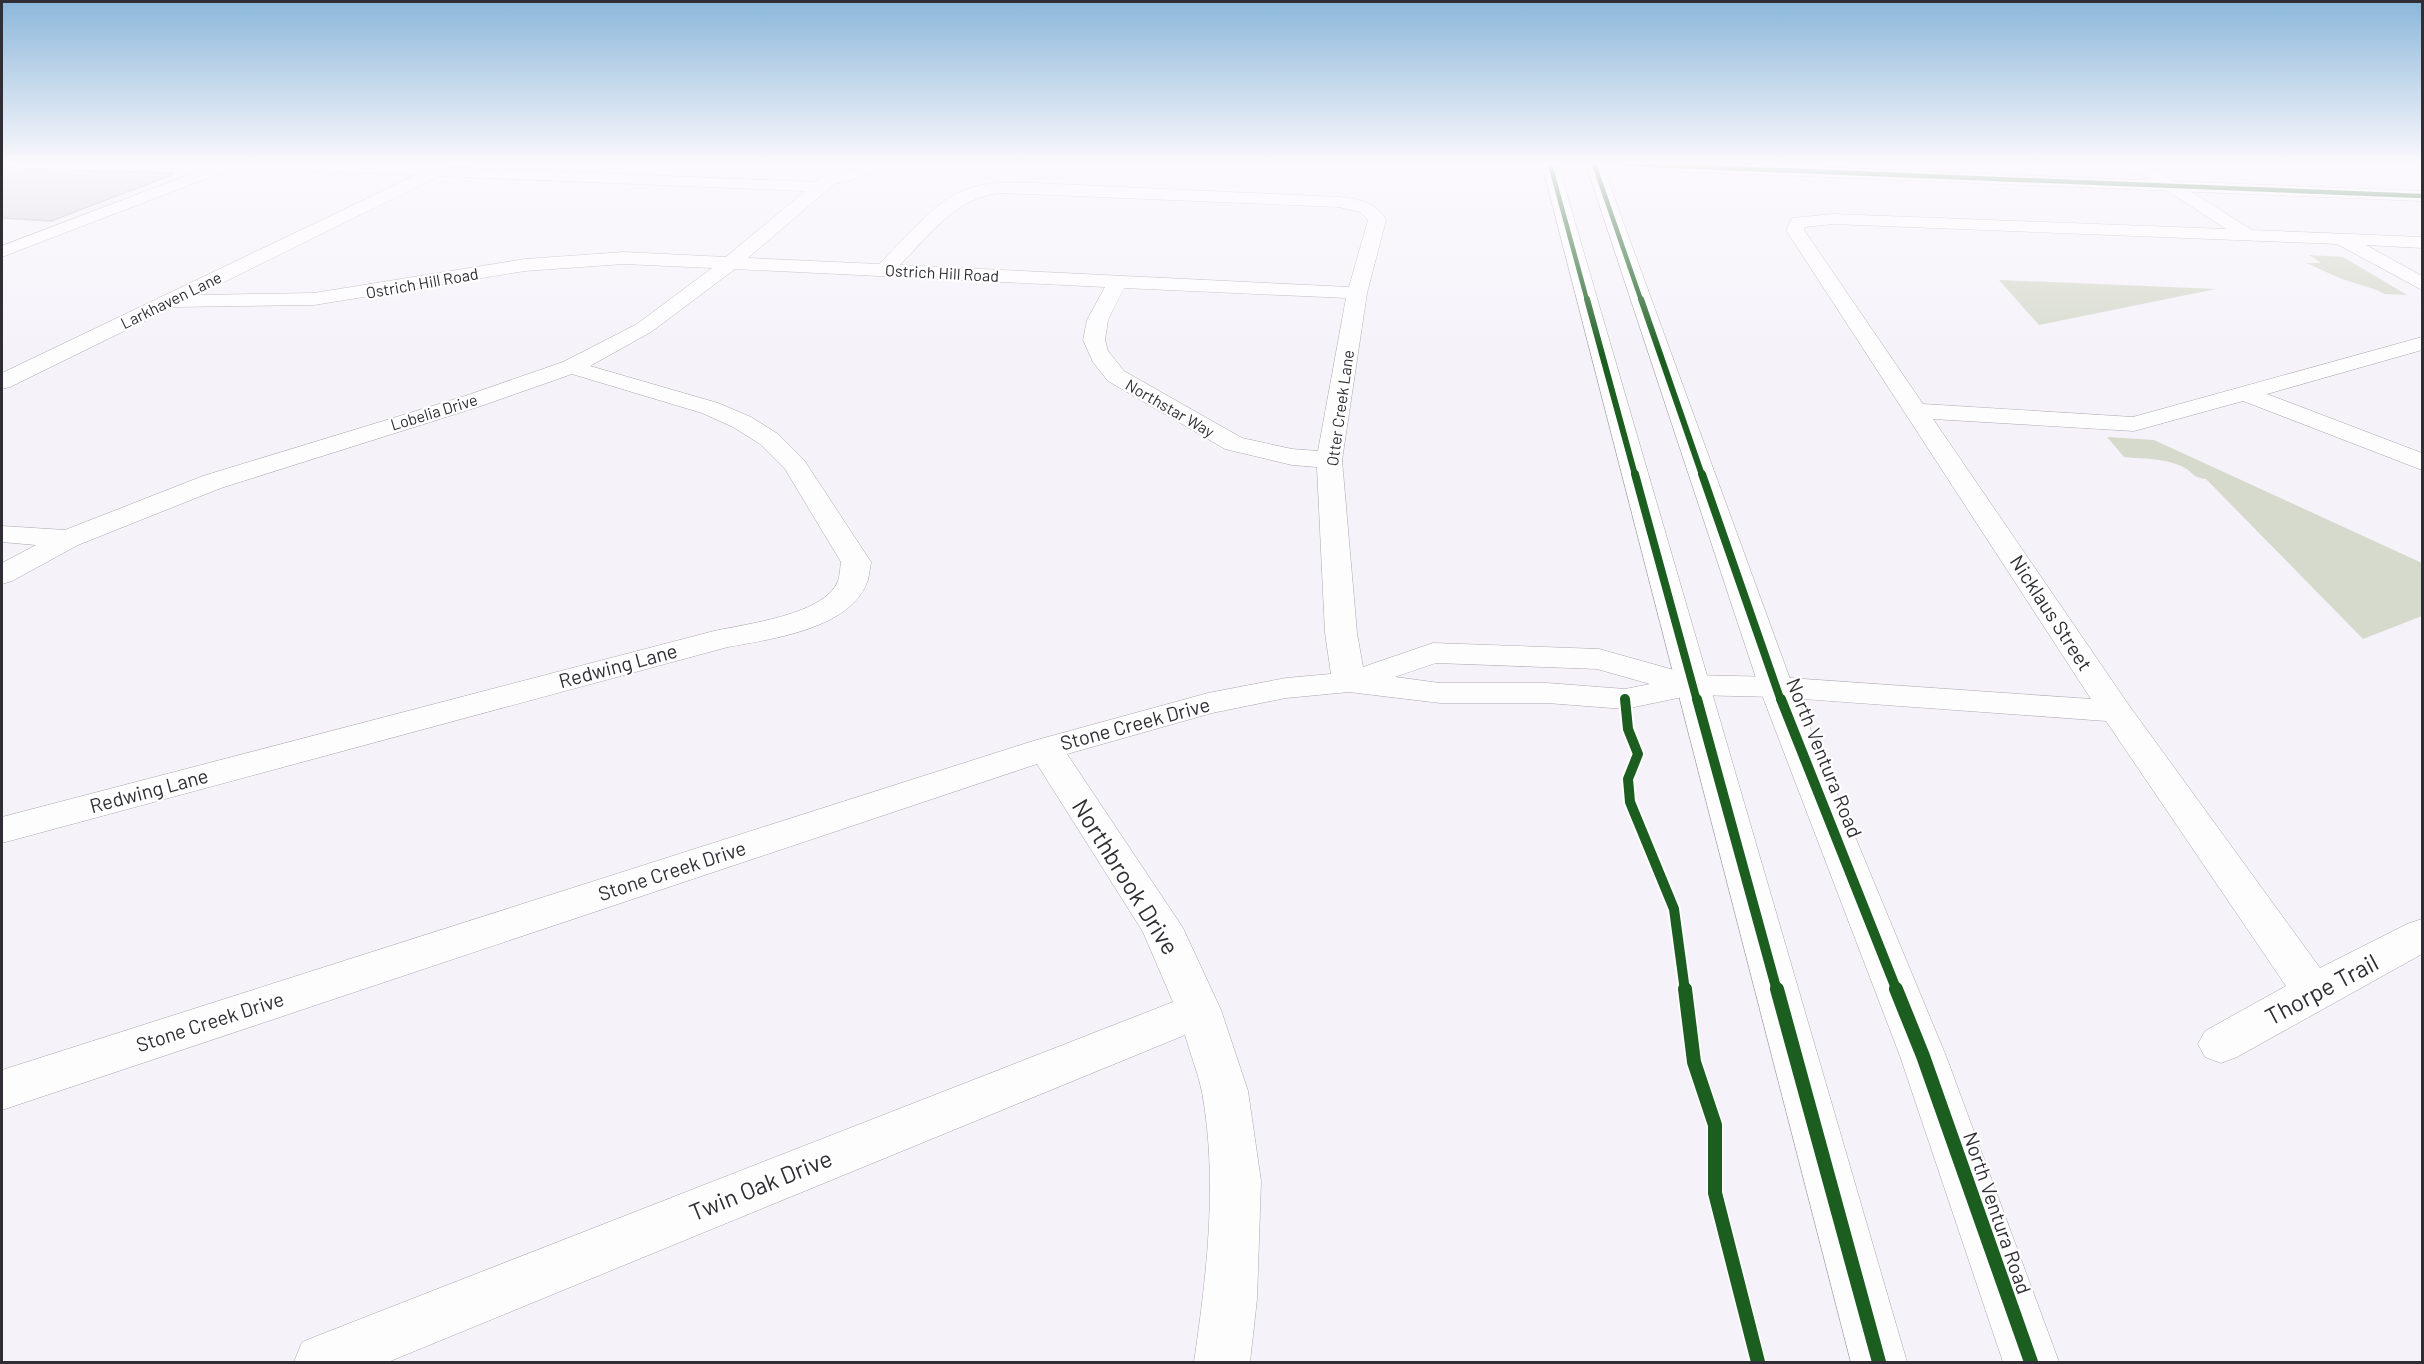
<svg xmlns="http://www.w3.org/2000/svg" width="2424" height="1364" font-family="Barlow,sans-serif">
<rect width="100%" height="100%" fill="#f6f2fa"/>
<g fill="#d6dacc">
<path d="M2309 255 2343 257 2407 295 2384 294 2377 290 2342 279 2306 263H2321Z"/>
<path d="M1999 280 2216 289 2039 325Z"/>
<path d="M2107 437 2154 440 2422 563V616L2363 639 2206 479C2192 478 2193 471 2181 466 2164 458 2143 459 2124 457Z"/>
</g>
<path fill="#d9d6dd" stroke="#bcb9c0" stroke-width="1.5" d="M2 168 174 173V174L51 221 2 218Z"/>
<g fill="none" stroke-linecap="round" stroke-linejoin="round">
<defs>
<g id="minor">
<path d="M217 164H238L236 167 2 257V246Z"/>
<path d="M253 164H369L816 182 838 164H855L849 171 867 164H887L885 167 865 176 834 184 748 258 879 264C900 244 933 204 958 193 982 181 1009 182 1035 183L1339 197C1358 199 1376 202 1386 220L1367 293 1342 460 1357 633 1363 667 1433 643 1599 649 1692 675 1776 677 2091 699 1786 230 1792 218 1833 214 2226 229 2148 178 2119 167 2117 164H2139L2160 172 2252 230 2422 237V248L2366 245 2422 276V290L2337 244 1833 224 1805 227 1804 230 1923 404 2133 417 2422 337V350L2267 394 2422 453V470L2243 401 2134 431 1933 419 2128 704 2320 968 2407 924 2422 919V954L2237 1057 2221 1063 2205 1057 2198 1044 2205 1031 2286 986 2106 721 1776 697 1692 695 1625 709 1547 703H1440L1349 692 1286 698 1212 713 1067 754 1183 928 1221 1010 1248 1091 1261 1181 1257 1299 1250 1362H1194C1207 1273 1218 1181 1202 1092 1198 1073 1190 1053 1185 1035L388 1362H294L302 1342 322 1334 1173 1002 1143 932 1037 764 2 1110V1070L1033 741 1208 693 1286 678 1331 674 1325 633 1317 467 1292 465 1225 449 1108 381 1093 362 1083 340 1087 320 1105 287 735 269 651 332 590 366 718 403 751 417 778 434 804 460 871 562C870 568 869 575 868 580 852 629 771 639 728 647L2 843V817L714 631C745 624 825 615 838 581 840 575 840 568 841 562L785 469 760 444 733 427 702 413 572 374 481 406 221 488 78 545 12 581 2 584V563L36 545 2 542V526L65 530 203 476 465 396 563 362 637 324 712 268 624 264 525 271 314 305 173 307 10 387 2 389V373L416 175 261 169ZM439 176 805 191 726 257 624 252 525 259 314 293 198 295ZM1002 193 1339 207 1360 212 1368 220 1349 287 900 265C931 234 956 196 1002 193ZM1124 288 1346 298 1318 451 1292 449 1242 438 1124 371 1108 351 1105 340 1108 320ZM1436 663 1597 669 1650 684 1625 689 1547 683H1440L1395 677Z"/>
</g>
<g id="major">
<path d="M1542 164H1558L1907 1362H1851Z"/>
<path d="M1586 164H1602L1793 687 1946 1056 2059 1362H2003L1900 1056 1759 687Z"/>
<path d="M1618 164H1737L2422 191V201L1626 169Z"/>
</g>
</defs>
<use href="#minor" stroke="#aaa7ae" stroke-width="1"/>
<use href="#major" stroke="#aaa7ae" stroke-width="1"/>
<use href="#minor" fill="#fefdfe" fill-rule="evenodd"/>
<use href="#major" fill="#fefdfe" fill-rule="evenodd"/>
<defs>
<g id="cycleway-far4">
<path d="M1550 164 1587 300"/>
<path d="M1594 164 1641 300"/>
<path d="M1626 164 2422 196"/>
</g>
<g id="cycleway-far3">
<path d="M1587 299 1635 475"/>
<path d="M1641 299 1702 475"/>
</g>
<g id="cycleway-far2">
<path d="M1635 474 1697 701"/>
<path d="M1702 474 1781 701"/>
</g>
<g id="cycleway-far1">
<path d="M1625 699 1628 729 1638 754 1628 779 1630 802 1674 909 1685 991"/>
<path d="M1697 699 1777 991"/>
<path d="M1781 699 1897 991"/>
</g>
<g id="cycleway">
<path d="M1685 989 1694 1062 1715 1125V1193L1758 1362"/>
<path d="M1777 989 1879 1362"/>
<path d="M1896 989 1923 1056 2031 1362"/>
</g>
</defs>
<use href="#cycleway-far4" stroke="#fff" stroke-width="7"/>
<use href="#cycleway-far3" stroke="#fff" stroke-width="8"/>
<use href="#cycleway-far2" stroke="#fff" stroke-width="11"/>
<use href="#cycleway-far1" stroke="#fff" stroke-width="14"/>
<use href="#cycleway" stroke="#fff" stroke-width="17"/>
<use href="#cycleway-far4" stroke="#1b5e20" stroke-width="4.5"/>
<use href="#cycleway-far3" stroke="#1b5e20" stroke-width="6"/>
<use href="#cycleway-far2" stroke="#1b5e20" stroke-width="8"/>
<use href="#cycleway-far1" stroke="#1b5e20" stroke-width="10"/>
<use href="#cycleway" stroke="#1b5e20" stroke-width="14"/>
</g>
<linearGradient id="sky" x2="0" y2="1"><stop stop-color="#8bb7da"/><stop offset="0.46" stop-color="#fbf9fd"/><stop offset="1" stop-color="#fbf9fd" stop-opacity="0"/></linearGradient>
<rect width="2424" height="355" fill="url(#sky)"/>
<g text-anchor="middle" stroke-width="4.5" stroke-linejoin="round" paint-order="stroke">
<g font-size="16" fill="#302d34" stroke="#fff">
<text transform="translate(942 273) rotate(3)" y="6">Ostrich Hill Road</text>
<text transform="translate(422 283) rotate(-10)" y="6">Ostrich Hill Road</text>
<text transform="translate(171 300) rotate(-26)" y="6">Larkhaven Lane</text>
<text transform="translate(1170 408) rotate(30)" y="6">Northstar Way</text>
<text transform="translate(1340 408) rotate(-82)" y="6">Otter Creek Lane</text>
<text transform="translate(434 412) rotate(-17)" y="6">Lobelia Drive</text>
</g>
<g font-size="20" fill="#302d34" stroke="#fff">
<text transform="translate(2051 613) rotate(57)" y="7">Nicklaus Street</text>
<text transform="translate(618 666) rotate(-15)" y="7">Redwing Lane</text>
<text transform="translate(1135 724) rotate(-15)" y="7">Stone Creek Drive</text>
<text transform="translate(1824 758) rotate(68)" y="7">North Ventura Road</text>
<text transform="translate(149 791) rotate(-15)" y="7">Redwing Lane</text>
<text transform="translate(672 871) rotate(-18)" y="7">Stone Creek Drive</text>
<text transform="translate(210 1022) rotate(-18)" y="7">Stone Creek Drive</text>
<text transform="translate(1997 1213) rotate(71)" y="7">North Ventura Road</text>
</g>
<g font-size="24" fill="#302d34" stroke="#fff">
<text transform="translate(1125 877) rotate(58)" y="8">Northbrook Drive</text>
<text transform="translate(2322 990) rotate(-28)" y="8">Thorpe Trail</text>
<text transform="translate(761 1186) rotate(-22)" y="8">Twin Oak Drive</text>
</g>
</g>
<rect width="2424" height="1364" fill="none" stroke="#302d34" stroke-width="6"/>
</svg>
